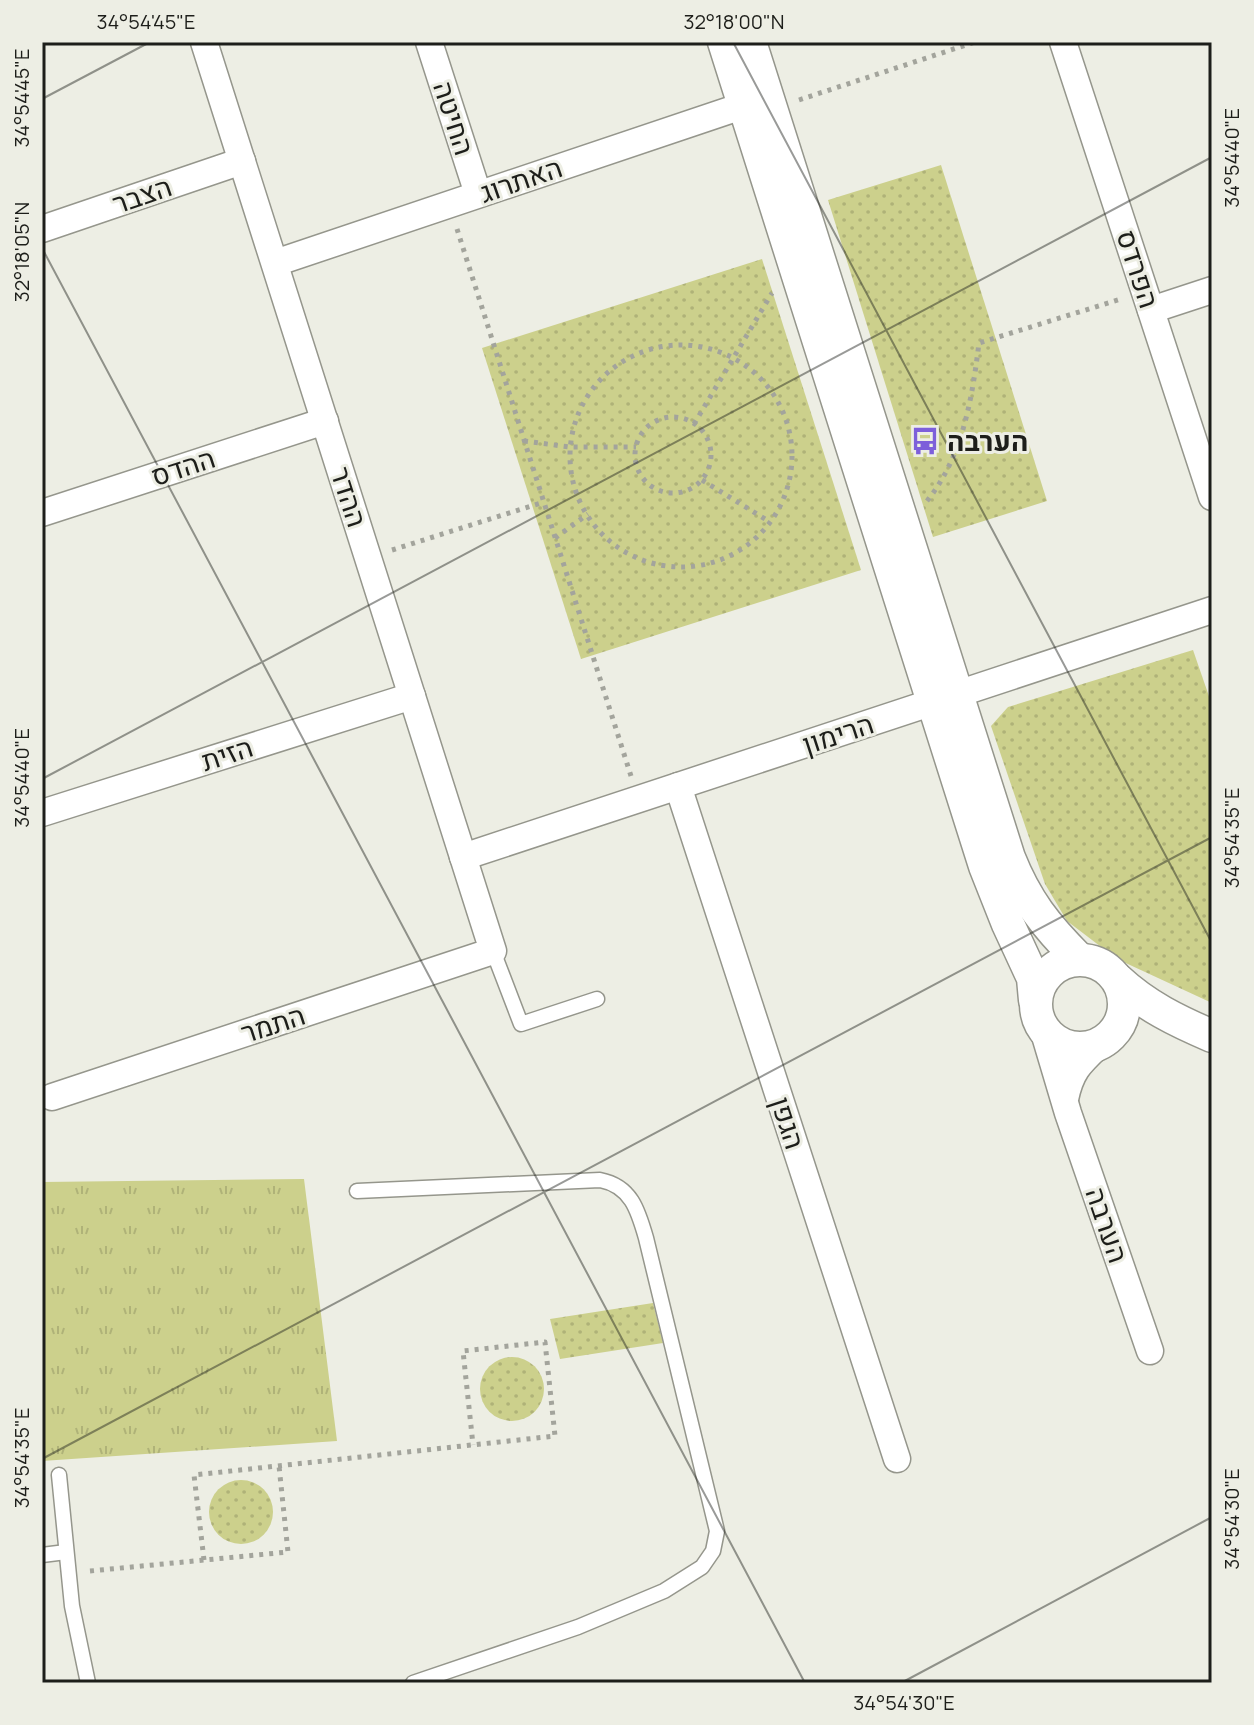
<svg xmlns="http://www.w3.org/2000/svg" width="1254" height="1725" font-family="Manrope,Heebo,sans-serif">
<defs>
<pattern id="grass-tufts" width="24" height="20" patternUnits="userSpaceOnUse" patternTransform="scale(2)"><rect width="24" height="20" fill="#ccd08c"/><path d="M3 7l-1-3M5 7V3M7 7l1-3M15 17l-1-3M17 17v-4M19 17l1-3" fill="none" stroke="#afb278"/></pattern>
<pattern id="park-dots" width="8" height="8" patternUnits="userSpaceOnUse" patternTransform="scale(2)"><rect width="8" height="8" fill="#ccd08c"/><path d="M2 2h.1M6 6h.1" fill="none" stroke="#afb278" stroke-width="1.8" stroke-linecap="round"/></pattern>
</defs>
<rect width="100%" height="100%" fill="#edeee4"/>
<path fill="url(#grass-tufts)" d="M304 1179 337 1441 42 1461V1182Z"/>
<g fill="url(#park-dots)">
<path d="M941 165 1047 501 933 537 828 200Z"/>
<path d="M762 259 861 570 581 659 482 348Z"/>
<path d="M1193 650 1212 705V1003L1117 959 1067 921 1045 884 991 726 1008 707Z"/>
<path d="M653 1303 663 1343 560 1359 550 1319Z"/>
<circle cx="512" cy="1389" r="32"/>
<circle cx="241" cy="1512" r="32"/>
</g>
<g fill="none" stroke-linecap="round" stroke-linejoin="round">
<defs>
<g id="service">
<path d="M493 951 521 1024 597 999"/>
<path d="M357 1191 600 1180C631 1186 638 1210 646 1238L717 1531 713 1551 702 1567 664 1591 578 1627 413 1683"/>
<path d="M59 1475 72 1606 88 1683"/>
<path d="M42 1555 66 1552"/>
</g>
<g id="minor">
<path d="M429 42 478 194"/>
<path d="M1063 42 1212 497"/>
<path d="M42 229 242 161"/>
<path d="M275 263 760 100"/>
<path d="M1151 310 1212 290"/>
<path d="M42 513 325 421"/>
<path d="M678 786 897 1459"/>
<path d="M42 813 412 696"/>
<path d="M463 857 1212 610"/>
<path d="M1043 1029 1068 1113 1150 1351"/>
<path d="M52 1097 493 951 204 42"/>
<path d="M1065 1099C1071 1070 1080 1063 1101 1043"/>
</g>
<g id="tertiary">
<path d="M724 42 985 866 1008 924 1033 978 1035 1000"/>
<path d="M750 42 1009 858C1026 901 1046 926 1079 959"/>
<circle cx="1080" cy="1004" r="44"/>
<path d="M1118 980C1146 1006 1177 1021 1212 1036"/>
</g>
</defs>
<use href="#service" stroke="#95968c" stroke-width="17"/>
<use href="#minor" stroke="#95968c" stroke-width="29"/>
<use href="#tertiary" stroke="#95968c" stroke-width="35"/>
<g stroke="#a3a49c" stroke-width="5" stroke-dasharray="4 6" stroke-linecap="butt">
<path d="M799 100 975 42"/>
<path d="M457 229 631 776"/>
<circle cx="681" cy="456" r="111"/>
<circle cx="673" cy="455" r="38"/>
<path d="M694 424 772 293"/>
<path d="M524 441 570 447H636"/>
<path d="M702 480 770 522"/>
<path d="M927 501C963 456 972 399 979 343L1121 299"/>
<path d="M555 538 588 514"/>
<path d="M392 550 544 502"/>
<path d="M204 1560 194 1475 555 1436 545 1342 463 1351 473 1445"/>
<path d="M90 1571 288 1552 279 1466"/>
</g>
<use href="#service" stroke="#fff" stroke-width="14"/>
<use href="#minor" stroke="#fff" stroke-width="26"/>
<use href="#tertiary" stroke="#fff" stroke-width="32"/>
</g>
<path fill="none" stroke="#1d1e1a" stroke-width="2" stroke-opacity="0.45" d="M733 42 1212 943M42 99 150 42M42 248 805 1683M42 779 1212 157M42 1459 1212 837M901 1683 1212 1517"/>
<defs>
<symbol id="bus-bare" viewBox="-9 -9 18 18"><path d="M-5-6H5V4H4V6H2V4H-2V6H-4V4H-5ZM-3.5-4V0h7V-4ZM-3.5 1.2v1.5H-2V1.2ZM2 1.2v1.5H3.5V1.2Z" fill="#7d5fda" stroke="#edeee4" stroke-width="2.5" paint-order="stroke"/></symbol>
</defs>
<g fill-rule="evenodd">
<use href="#bus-bare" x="905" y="421" width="40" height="40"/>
</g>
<g text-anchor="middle" stroke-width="6" stroke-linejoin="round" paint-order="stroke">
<g font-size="28" fill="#1d1e1a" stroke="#edeee4">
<text transform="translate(454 118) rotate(72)" y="10">החיטה</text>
<text transform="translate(521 180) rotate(-19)" y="10">האתרוג</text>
<text transform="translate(142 195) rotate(-19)" y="10">הצבר</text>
<text transform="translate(1138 269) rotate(72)" y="10">הפרדס</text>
<text transform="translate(183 467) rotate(-18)" y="10">ההדס</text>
<text transform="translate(349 497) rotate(72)" y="10">ההדר</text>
<text transform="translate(838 734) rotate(-18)" y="10">הרימון</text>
<text transform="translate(227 754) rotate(-18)" y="10">הזית</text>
<text transform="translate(273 1024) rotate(-18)" y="10">התמר</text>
<text transform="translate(788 1123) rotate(72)" y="10">הגפן</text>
<text transform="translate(1107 1225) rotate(71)" y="10">הערבה</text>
</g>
<g font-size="28" font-weight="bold" fill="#1d1e1a" stroke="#edeee4" text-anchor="start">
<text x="947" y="451">הערבה</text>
</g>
</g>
<rect width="1254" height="1725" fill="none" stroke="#edeee4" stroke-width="88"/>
<rect x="44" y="44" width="1166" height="1637" fill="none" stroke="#1d1e1a" stroke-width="3"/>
<g font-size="20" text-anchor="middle" fill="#1d1e1a">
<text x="146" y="29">34°54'45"E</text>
<text x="734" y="29">32°18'00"N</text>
<text transform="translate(22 98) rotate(-90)" y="7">34°54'45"E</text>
<text transform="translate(1232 158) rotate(-90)" y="7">34°54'40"E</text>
<text transform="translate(22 252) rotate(-90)" y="7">32°18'05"N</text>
<text transform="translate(22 778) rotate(-90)" y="7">34°54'40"E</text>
<text transform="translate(1232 838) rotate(-90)" y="7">34°54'35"E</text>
<text transform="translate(22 1458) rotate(-90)" y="7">34°54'35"E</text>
<text transform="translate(1232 1519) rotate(-90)" y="7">34°54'30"E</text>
<text x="904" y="1710">34°54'30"E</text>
</g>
</svg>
